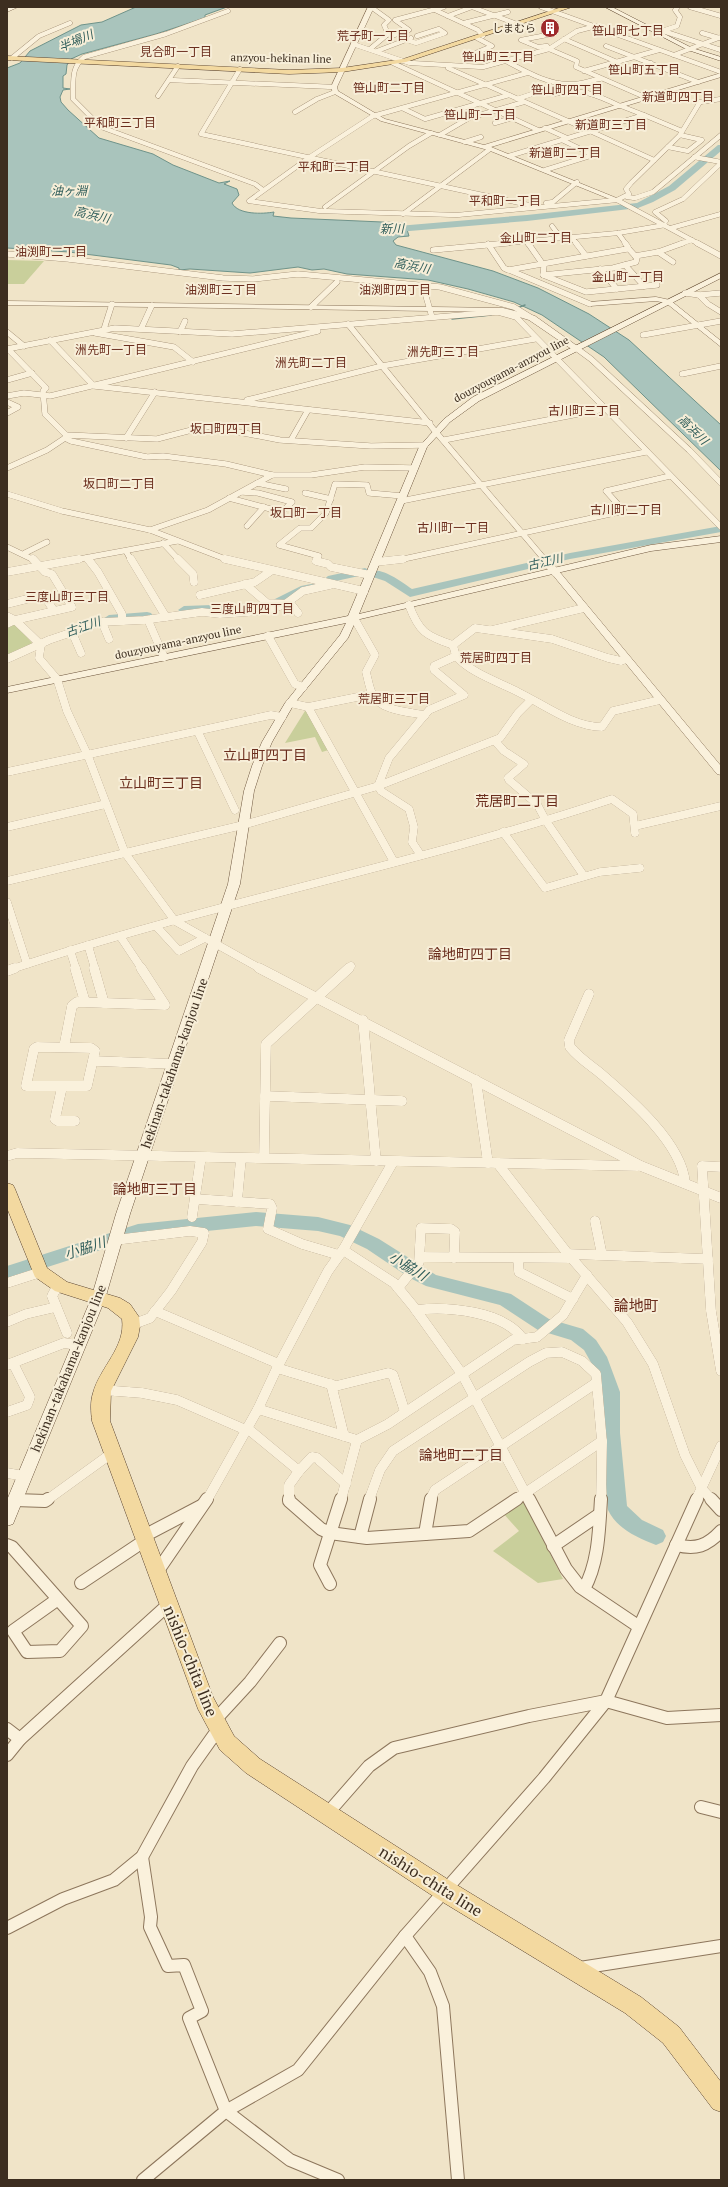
<svg xmlns="http://www.w3.org/2000/svg" width="728" height="2187" font-family="'PT Serif','Noto Sans JP',serif">
<rect width="100%" height="100%" fill="#f0e4c8"/>
<g fill="#c9cf9b">
<path d="M7 260 44 261 24 284H7Z"/>
<path d="M14 623 35 646 7 656V626Z"/>
<path d="M310 710 332 749 322 752 315 737 285 743 305 711Z"/>
<path d="M523 1500 563 1579 538 1583 493 1551 519 1531 503 1513Z"/>
</g>
<path fill="#a9c4bc" stroke="#6f938a" d="M136 7H227L205 15V18L156 34 82 54 71 59 67 65 66 74 63 76V88L70 89 63 90 60 97 61 102 68 110 99 138 153 154 173 165 219 183 230 181 224 184 237 189 239 195 232 203C238 215 263 214 274 212L273 216 291 218 405 223 409 236 398 237 393 241 396 245 493 271 538 288 589 314 629 340 721 425V471L604 357 542 315 514 302 468 289 428 280 347 274 324 269 312 270 298 267 250 273 190 269 179 270V268L171 265 69 252 7 248V68L20 63 30 51 81 25 102 22Z"/>
<g fill="none" stroke-linecap="round" stroke-linejoin="round">
<g stroke="#6f938a" stroke-width="1.5">
<path d="M509 311 525 305"/>
<path d="M452 319 491 315"/>
</g>
<g fill="#a9c4bc" fill-rule="evenodd">
<path d="M718 145H721V151L675 190 653 202 638 208 527 221 386 233 382 230 386 227 527 215 637 203 669 186Z"/>
<path d="M721 526V532L570 559 410 597 385 581 370 576 368 574 336 581 329 587 308 592 269 610 184 614 178 610 184 606 267 603 301 586 321 582 328 576 365 568 371 571C384 568 401 582 412 589L570 553Z"/>
<path d="M147 612 151 613 153 616 151 619 109 623 103 619 109 615Z"/>
<path d="M256 1212 318 1217 350 1225 379 1239 436 1275 511 1294 549 1319 583 1329 596 1340 607 1357 620 1392V1433L627 1506 642 1520 663 1530 666 1536 663 1542 656 1545C638 1538 617 1529 608 1510L602 1433V1392L593 1366 584 1350 571 1340 538 1330 500 1305 426 1286 410 1278 367 1249 340 1236 318 1231 256 1226 138 1238 7 1280V1266L138 1224Z"/>
</g>
<defs>
<g id="minor-far4">
<path d="M472 7 517 24"/>
<path d="M541 7 721 72"/>
<path d="M690 7 721 16"/>
<path d="M435 10 478 30 483 36"/>
<path d="M228 11 166 34 84 57C70 69 74 82 73 99L101 127 255 184 263 190"/>
<path d="M448 16 472 7"/>
<path d="M464 23 508 12"/>
<path d="M662 31 677 26 680 17 675 10 678 7"/>
<path d="M663 31 721 50"/>
<path d="M702 33 719 38"/>
<path d="M388 34 392 36 409 30 395 20 444 7"/>
<path d="M477 38 492 46 473 54 497 63"/>
<path d="M564 39 617 62"/>
<path d="M407 40 416 43 445 33 439 29 417 36"/>
<path d="M353 44 403 61"/>
<path d="M547 46 538 47 521 40 552 34"/>
<path d="M606 46 698 82"/>
<path d="M370 49 388 34 384 25 389 20 371 7"/>
<path d="M549 49 577 61 576 67 647 98"/>
<path d="M377 51 411 38"/>
<path d="M674 55 721 37"/>
<path d="M12 58 39 36 70 23"/>
<path d="M504 60C525 71 548 85 572 84 581 84 591 80 600 79"/>
<path d="M404 61 410 63 483 67 549 49 577 31 596 26"/>
<path d="M393 63 538 130"/>
<path d="M448 68 568 121"/>
<path d="M240 69 201 134 529 205"/>
<path d="M627 70 651 63"/>
<path d="M584 71 659 50"/>
<path d="M527 73 373 116 310 157 249 201 320 211 457 215 617 200 629 194 626 189 631 183 680 135 700 102 721 99"/>
<path d="M169 80 334 87"/>
<path d="M554 94C580 87 597 95 620 106"/>
<path d="M158 96 178 66"/>
<path d="M517 99 532 94"/>
<path d="M402 108 425 119 509 95"/>
<path d="M295 112 317 99 335 92"/>
<path d="M644 115 682 131"/>
<path d="M568 121 654 160"/>
<path d="M495 123 512 118"/>
<path d="M545 128 567 138"/>
<path d="M440 135 469 118 524 102"/>
<path d="M465 142 481 137"/>
<path d="M668 147 688 151 702 140 680 135"/>
<path d="M509 156 644 115 621 106"/>
<path d="M694 157 721 162"/>
<path d="M545 170 593 155 562 140"/>
<path d="M627 197 635 198 653 192 721 135"/>
<path d="M617 200 699 244"/>
<path d="M546 203 553 202 577 182"/>
<path d="M325 207 409 146 431 133"/>
<path d="M403 214 490 149"/>
<path d="M666 221 655 212 683 199 721 163"/>
<path d="M552 226 561 238"/>
<path d="M671 228 721 214"/>
<path d="M618 233 626 244"/>
<path d="M571 237 577 244"/>
<path d="M526 241 528 244"/>
<path d="M497 244 618 233 665 225"/>
<path d="M680 244 692 240"/>
</g>
<g id="minor-far3">
<path d="M528 243 544 266 543 275 586 292 657 285"/>
<path d="M576 243 586 256"/>
<path d="M697 243 721 256"/>
<path d="M488 244 504 268 508 270 627 249 628 247 625 243"/>
<path d="M433 250 508 243"/>
<path d="M658 252 673 262"/>
<path d="M7 254 68 259 223 278 253 279 298 274 440 287 514 307 532 318"/>
<path d="M635 256 658 252 683 243"/>
<path d="M625 265 644 286"/>
<path d="M600 269 617 289"/>
<path d="M509 270 590 304"/>
<path d="M543 275 613 268 636 262 637 258 628 248"/>
<path d="M423 286 432 317"/>
<path d="M685 293 699 295 721 293"/>
<path d="M699 295 708 304 721 312"/>
<path d="M311 307 337 282"/>
<path d="M348 324 435 431 545 560"/>
<path d="M104 329 112 304"/>
<path d="M141 329 152 305"/>
<path d="M7 332 24 346"/>
<path d="M180 332 185 321"/>
<path d="M95 333 174 347 193 362"/>
<path d="M643 335 721 321"/>
<path d="M50 340 94 386 430 423"/>
<path d="M576 348 591 359 689 450 721 483"/>
<path d="M7 349 115 328 232 334 498 312 516 317 721 527"/>
<path d="M8 349 46 388 43 391 45 414 66 435 157 439 207 426 280 440 371 446 425 445"/>
<path d="M682 374 721 366"/>
<path d="M7 380 32 373"/>
<path d="M7 396 24 393 50 396 318 331"/>
<path d="M247 400 382 366 535 339"/>
<path d="M7 402 18 407 7 413"/>
<path d="M65 438 71 441 147 457 163 456 226 464 272 475H311L365 467 414 468"/>
<path d="M126 438 155 392"/>
<path d="M291 440 308 410"/>
<path d="M444 440 604 409"/>
<path d="M7 468 47 450 65 438 66 435"/>
<path d="M257 483 286 489"/>
<path d="M305 493 331 499"/>
<path d="M7 494 62 511 150 530 228 560"/>
<path d="M229 498 282 512 292 502 258 493 242 492"/>
<path d="M401 501 646 452"/>
<path d="M247 526 264 507"/>
<path d="M150 530 208 510 272 475"/>
<path d="M163 543 179 560"/>
<path d="M7 547 34 560"/>
<path d="M126 551 131 560"/>
<path d="M25 553 47 542"/>
<path d="M87 558 88 560"/>
<path d="M74 560 177 541"/>
<path d="M317 560 319 556 279 545 300 528H311L326 513 335 484 367 485 369 493 403 496"/>
<path d="M399 560 624 511 606 491 670 476"/>
</g>
<g id="minor-far2">
<path d="M88 559 98 572 122 614V621"/>
<path d="M131 559 166 617"/>
<path d="M178 559 193 574 194 582"/>
<path d="M225 559 364 591"/>
<path d="M317 559 316 561 328 564 331 567 370 575"/>
<path d="M544 559 555 572"/>
<path d="M376 562 403 559"/>
<path d="M7 572 79 559"/>
<path d="M245 584 267 603 291 604 298 613"/>
<path d="M200 595 255 582 271 571"/>
<path d="M47 600 54 611"/>
<path d="M7 604 35 597"/>
<path d="M409 605C419 632 426 636 453 645"/>
<path d="M7 616 15 620 41 645"/>
<path d="M354 618 375 655 366 672C368 679 369 687 372 693 379 711 409 712 425 715"/>
<path d="M148 620 164 657"/>
<path d="M102 622 109 639"/>
<path d="M7 624 15 620 72 607 52 574 45 572 33 559"/>
<path d="M492 630 584 608"/>
<path d="M72 632 81 653"/>
<path d="M268 636 295 684 303 687"/>
<path d="M41 645 39 658 57 679 67 711 88 756 125 853 175 921 261 969"/>
<path d="M453 645C454 648 455 654 457 657 471 673 499 682 518 692 543 704 573 727 602 727L613 711 660 700"/>
<path d="M453 645 475 628 552 639 608 658 621 661 626 659"/>
<path d="M7 659 49 640 102 622 144 620 202 612 220 614 262 611 284 605 303 591 330 585"/>
<path d="M290 703 308 707 372 694"/>
<path d="M308 707 394 862"/>
<path d="M198 732 235 810"/>
<path d="M495 741 504 751 524 764 508 778 509 780 537 804 546 821 584 876"/>
<path d="M7 772 271 715 282 717"/>
<path d="M635 826 721 806"/>
<path d="M7 827 106 804"/>
<path d="M503 832 545 888 600 872 640 868"/>
<path d="M420 854 412 842 414 827 409 809 381 791 378 786 389 758 429 710 464 695 434 670V666L456 656"/>
<path d="M7 881 243 825 378 786 500 738 518 713 531 700"/>
<path d="M7 902 27 964"/>
<path d="M156 926 179 951 205 938"/>
<path d="M120 936 142 969"/>
<path d="M88 945 95 969"/>
<path d="M70 950 76 969"/>
<path d="M12 969C210 903 415 865 612 799L633 814 635 833"/>
<path d="M348 969 351 966"/>
</g>
<g id="minor-far1">
<path d="M75 968 85 1002"/>
<path d="M94 968 104 1003"/>
<path d="M259 968 641 1166 721 1198"/>
<path d="M7 971 15 968"/>
<path d="M589 994 569 1040 570 1047C579 1058 590 1065 600 1073 629 1098 682 1143 685 1183"/>
<path d="M363 1020 376 1161"/>
<path d="M37 1047 91 1048 95 1051 87 1086H26L34 1049Z"/>
<path d="M64 1047 72 1006 77 1002 165 1005 141 968"/>
<path d="M94 1061 174 1064"/>
<path d="M476 1080 488 1163"/>
<path d="M62 1087 55 1119 58 1121H75"/>
<path d="M265 1096 402 1101"/>
<path d="M7 1156 17 1153 638 1166"/>
<path d="M264 1158 266 1044 349 968"/>
<path d="M498 1164 568 1254 627 1322 653 1364 685 1455 702 1489 712 1500"/>
<path d="M721 1167 702 1166 711 1311 721 1371"/>
<path d="M195 1199 270 1204 272 1208 268 1229 302 1244 339 1255"/>
<path d="M237 1202 241 1158"/>
<path d="M192 1217 201 1157"/>
<path d="M595 1221 602 1255"/>
<path d="M115 1240 190 1231 204 1233 202 1242 171 1291 150 1318 131 1325"/>
<path d="M343 1250 394 1283 413 1306 462 1374 529 1500"/>
<path d="M568 1254 708 1259"/>
<path d="M420 1257 572 1258"/>
<path d="M518 1258 519 1272 573 1299"/>
<path d="M7 1283 41 1272"/>
<path d="M58 1285 52 1296 67 1333"/>
<path d="M398 1288 419 1262 421 1228 451 1229 455 1232 454 1258"/>
<path d="M416 1310C447 1306 504 1311 523 1339"/>
<path d="M155 1311 279 1364"/>
<path d="M7 1322 26 1314 56 1307"/>
<path d="M7 1365 64 1343 77 1345"/>
<path d="M277 1368 336 1386 388 1373 393 1375 405 1412"/>
<path d="M331 1384 344 1436"/>
<path d="M102 1390 142 1393 177 1400 246 1430"/>
<path d="M258 1409 357 1440 388 1424 513 1340 537 1337 563 1315 587 1275"/>
<path d="M7 1412 27 1405 30 1397 13 1363"/>
<path d="M247 1428 299 1471 312 1457 317 1458 346 1484"/>
<path d="M7 1473 24 1476"/>
<path d="M47 1500 112 1453"/>
<path d="M207 1500 258 1409 277 1368 328 1271 343 1250 393 1162"/>
<path d="M289 1500V1485L299 1471"/>
<path d="M341 1500 357 1440"/>
<path d="M369 1500 380 1470 393 1451 529 1362 546 1353 562 1352 582 1361 596 1374 602 1442 601 1500"/>
<path d="M430 1500 435 1490 596 1383"/>
<path d="M515 1500 602 1441"/>
<path d="M696 1500 721 1446"/>
</g>
<g id="minor">
<path d="M289 1499V1501L321 1529 330 1533 367 1538 469 1531 517 1499"/>
<path d="M529 1499 566 1569 580 1587 638 1626"/>
<path d="M711 1499 721 1510"/>
<path d="M15 1500 45 1501 48 1499"/>
<path d="M425 1534 431 1499"/>
<path d="M142 1537 201 1506"/>
<path d="M360 1537 370 1499"/>
<path d="M7 1545 12 1547 82 1626 60 1651 27 1652 13 1631 58 1599"/>
<path d="M676 1545C696 1550 707 1546 721 1531"/>
<path d="M553 1546 600 1514"/>
<path d="M157 1572 207 1499"/>
<path d="M81 1583 144 1541"/>
<path d="M330 1584 320 1565 341 1499"/>
<path d="M584 1589C599 1562 599 1529 601 1499"/>
<path d="M215 1720 250 1682 280 1643"/>
<path d="M7 1729 20 1739"/>
<path d="M7 1755 20 1739 169 1604"/>
<path d="M701 1807 721 1812"/>
<path d="M327 1814 369 1766 394 1748 529 1716 606 1701 667 1718 721 1715"/>
<path d="M142 1857 151 1917 150 1927 168 1966 184 1965 202 2011 189 2018 226 2111 290 2160 338 2180"/>
<path d="M7 1928 63 1899 114 1880 142 1857 192 1766 219 1728"/>
<path d="M405 1936 430 1972 443 2006 458 2180"/>
<path d="M580 1968 721 1946"/>
<path d="M143 2180 226 2111 298 2070 405 1936 544 1778 606 1701 697 1499"/>
</g>
<g id="tertiary">
<path d="M10 7H18L7 12V8Z"/>
<path d="M368 7H374L337 87 338 91 385 119 484 145 721 73V77L491 147 619 199V201L617 202 488 150 381 121 333 93 331 87Z"/>
<path d="M656 297 670 300 721 341V347L666 303 656 301 590 306 586 304 590 302Z"/>
<path d="M7 301 503 308 535 316 580 348 573 350 529 320 503 312 7 305Z"/>
<path d="M555 569 558 570 721 766V775L717 774 552 574 551 572Z"/>
</g>
<g id="secondary">
<path d="M605 7H612L692 48 721 57V61L688 50Z"/>
<path d="M721 273V278L479 401 450 422 427 447 359 614 651 545 721 536V542L651 551 356 620 348 638 294 704 272 742 262 766 254 791 240 884 130 1214 105 1299 15 1519 13 1524 7 1526V1500L91 1299 116 1214 228 884 244 791 252 766 262 742 285 703 340 635 346 623 7 693V687L348 616 419 447 444 419 473 397Z"/>
</g>
<g id="primary">
<path d="M562 7H572L406 62 342 72 289 74 7 60V56L289 70 342 68 403 59Z"/>
<path d="M7 1183 13 1185 15 1189 47 1268 67 1282 120 1298 130 1304 139 1317 140 1326 138 1337 111 1391 110 1421 213 1697 234 1736 260 1759 452 1882 641 1997 679 2027 721 2082V2112L713 2109 663 2043 625 2013 436 1898 246 1773 220 1750 198 1709 92 1421C91 1412 90 1402 93 1393 100 1367 126 1347 122 1319L108 1308 55 1291 35 1277 7 1208Z"/>
</g>
</defs>
<use href="#minor-far4" stroke="#8d765c" stroke-width="5"/>
<use href="#minor-far3" stroke="#8d765c" stroke-width="6"/>
<use href="#minor-far2" stroke="#8d765c" stroke-width="8"/>
<use href="#minor-far1" stroke="#8d765c" stroke-width="10"/>
<use href="#minor" stroke="#8d765c" stroke-width="14"/>
<use href="#tertiary" stroke="#8d765c" stroke-width="1"/>
<use href="#secondary" stroke="#6f573f" stroke-width="1"/>
<use href="#primary" stroke="#5b4430" stroke-width="1"/>
<use href="#minor-far4" stroke="#faf1dc" stroke-width="4.5"/>
<use href="#minor-far3" stroke="#faf1dc" stroke-width="5.5"/>
<use href="#minor-far2" stroke="#faf1dc" stroke-width="8"/>
<use href="#minor-far1" stroke="#faf1dc" stroke-width="10"/>
<use href="#minor" stroke="#faf1dc" stroke-width="12"/>
<use href="#tertiary" fill="#faf1dc" fill-rule="evenodd"/>
<use href="#secondary" fill="#faf1dc" fill-rule="evenodd"/>
<use href="#primary" fill="#f3d9a0" fill-rule="evenodd"/>
</g>
<defs>
<symbol id="building-disc" viewBox="-11 -11 22 22"><circle r="9.5" fill="#9e2a2b" stroke="#f7eed8"/><path d="M-4-6H4V6H1V3H-1V6H-4ZM-2.5-4.3h1.7v1.8h-1.7ZM.8-4.3h1.7v1.8H.8ZM-2.5-1h1.7V.8h-1.7ZM.8-1h1.7V.8H.8Z" fill="#fff"/></symbol>
</defs>
<g fill-rule="evenodd">
<use href="#building-disc" x="539" y="17" width="22" height="22"/>
</g>
<g text-anchor="middle" stroke-width="4" stroke-linejoin="round" paint-order="stroke">
<g font-size="11" fill="#3d2e20" stroke="#f7eed8" text-anchor="end">
<text x="536" y="32">しまむら</text>
</g>
<g font-size="11" fill="#3d2e20" stroke="#f7eed8">
<text transform="translate(281 58) rotate(1)" y="4">anzyou-hekinan line</text>
<text transform="translate(511 369) rotate(-28)" y="4">douzyouyama-anzyou line</text>
<text transform="translate(178 642) rotate(-12)" y="4">douzyouyama-anzyou line</text>
</g>
<g font-size="12" fill="#6b2e1e" stroke="#f7eed8">
<text x="628" y="35">笹山町七丁目</text>
<text x="373" y="40">荒子町一丁目</text>
<text x="176" y="56">見合町一丁目</text>
<text x="498" y="61">笹山町三丁目</text>
<text x="644" y="74">笹山町五丁目</text>
<text x="389" y="92">笹山町二丁目</text>
<text x="567" y="94">笹山町四丁目</text>
<text x="678" y="101">新道町四丁目</text>
<text x="480" y="119">笹山町一丁目</text>
<text x="120" y="127">平和町三丁目</text>
<text x="611" y="129">新道町三丁目</text>
<text x="565" y="157">新道町二丁目</text>
<text x="334" y="171">平和町二丁目</text>
<text x="505" y="205">平和町一丁目</text>
<text x="536" y="242">金山町二丁目</text>
<text x="51" y="256">油渕町二丁目</text>
<text x="628" y="281">金山町一丁目</text>
<text x="221" y="294">油渕町三丁目</text>
<text x="395" y="294">油渕町四丁目</text>
<text x="111" y="354">洲先町一丁目</text>
<text x="443" y="356">洲先町三丁目</text>
<text x="311" y="367">洲先町二丁目</text>
<text x="584" y="415">古川町三丁目</text>
<text x="226" y="433">坂口町四丁目</text>
<text x="119" y="488">坂口町二丁目</text>
<text x="626" y="514">古川町二丁目</text>
<text x="306" y="517">坂口町一丁目</text>
<text x="453" y="532">古川町一丁目</text>
<text x="67" y="601">三度山町三丁目</text>
<text x="252" y="613">三度山町四丁目</text>
<text x="496" y="662">荒居町四丁目</text>
<text x="394" y="703">荒居町三丁目</text>
</g>
<g font-size="12" font-style="italic" fill="#2f5d5a" stroke="#f7eed8">
<text transform="translate(76 41) rotate(-23)" y="4">半場川</text>
<text x="69" y="195">油ヶ淵</text>
<text transform="translate(92 215) rotate(13)" y="4">高浜川</text>
<text transform="translate(392 229) rotate(-1)" y="4">新川</text>
<text transform="translate(412 266) rotate(11)" y="4">高浜川</text>
<text transform="translate(693 430) rotate(44)" y="4">高浜川</text>
<text transform="translate(545 562) rotate(-13)" y="4">古江川</text>
<text transform="translate(83 627) rotate(-19)" y="4">古江川</text>
</g>
<g font-size="13" fill="#3d2e20" stroke="#f7eed8">
<text transform="translate(174 1063) rotate(-71)" y="5">hekinan-takahama-kanjou line</text>
<text transform="translate(68 1368) rotate(-68)" y="5">hekinan-takahama-kanjou line</text>
</g>
<g font-size="14" fill="#6b2e1e" stroke="#f7eed8">
<text x="265" y="760">立山町四丁目</text>
<text x="161" y="788">立山町三丁目</text>
<text x="517" y="806">荒居町二丁目</text>
<text x="470" y="959">論地町四丁目</text>
<text x="155" y="1194">論地町三丁目</text>
<text x="461" y="1460">論地町二丁目</text>
</g>
<g font-size="14" font-style="italic" fill="#2f5d5a" stroke="#f7eed8">
<text transform="translate(85 1248) rotate(-18)" y="5">小脇川</text>
<text transform="translate(408 1266) rotate(31)" y="5">小脇川</text>
</g>
<g font-size="15" fill="#6b2e1e" stroke="#f7eed8">
<text x="636" y="1311">論地町</text>
</g>
<g font-size="16" fill="#3d2e20" stroke="#f7eed8">
<text transform="translate(191 1661) rotate(68)" y="6">nishio-chita line</text>
<text transform="translate(431 1881) rotate(32)" y="6">nishio-chita line</text>
</g>
</g>
<rect width="728" height="2187" fill="none" stroke="#3d2e20" stroke-width="16"/>
</svg>
